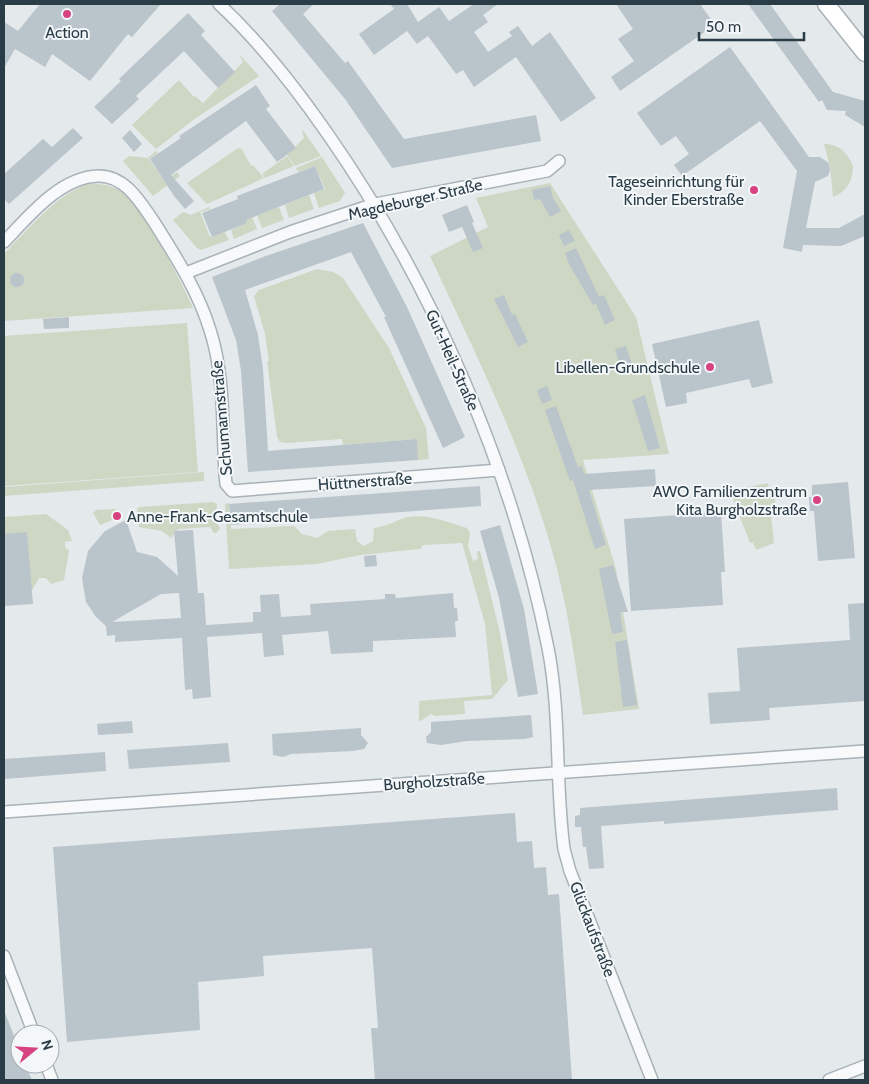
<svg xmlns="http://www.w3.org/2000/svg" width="869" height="1084" font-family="Cabin,sans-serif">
<rect width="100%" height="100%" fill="#e4e9ec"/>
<g fill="#ced7c4">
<path d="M239 54 259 76 193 120 156 149 132 125 179 80 194 97 195 96 203 103 243 62Z"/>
<path d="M302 129 321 156 295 166 287 155 304 138Z"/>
<path d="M824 144C839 144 847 152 853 166 853 180 847 192 833 197L830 166Z"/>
<path d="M238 148 242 149 251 166 253 165 264 178 207 204 187 183Z"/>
<path d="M156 151 158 153 149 159 164 181 177 172 180 176 153 196 123 161 129 156 148 158Z"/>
<path d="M287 156 294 166 265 178 262 174Z"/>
<path d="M322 157 345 193 340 201 319 208 314 193 325 189 315 166 298 172 296 168Z"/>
<path d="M550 183 636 317 669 454 583 460 616 569 639 709 583 715C575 661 568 607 553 554 524 450 475 353 430 256L488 227 476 198Z"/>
<path d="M88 184C97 184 106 184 115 188 142 201 180 280 193 308L4 321V254C29 229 54 196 88 184Z"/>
<path d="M309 195 314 209 289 218 285 205Z"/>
<path d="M209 207 210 209 200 212 210 237 225 232 229 240 201 250 197 248 173 220 183 212 191 215Z"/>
<path d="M279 207 284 220 262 228 257 215Z"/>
<path d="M252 217 257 229 234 239 231 230 247 223 246 220Z"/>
<path d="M317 269 333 272 343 278 389 348 426 428 429 459 418 460 416 439 343 445 342 439 287 443 280 442 277 437 267 361H269L265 334 254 296 259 290Z"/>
<path d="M187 323 198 472 4 486V336Z"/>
<path d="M204 472V481L4 496V487Z"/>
<path d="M768 483 770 495H775V505L770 506 774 543 756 550 753 542 750 543 730 491Z"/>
<path d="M213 502 217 504 216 519 220 529 216 533H214L210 527 178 529 171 538 162 531 139 527 137 509 139 507Z"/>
<path d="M229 503 231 529 294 526 302 534 317 538 328 531 355 529 357 541 364 546 373 541 374 528C385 527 393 522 404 518 425 512 447 522 467 528L470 533 468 546 473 561 478 559 477 551H480L500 633 508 680 492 699 464 701 465 714 435 716 431 714 419 722V701L492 695 485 624 462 543 423 545 420 549 360 555 317 564 229 569 225 504Z"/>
<path d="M116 509 119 517 100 525 93 513 96 510Z"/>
<path d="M46 514 68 530 72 541 65 542V547L69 551 64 580 51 584 46 578H39L31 592 27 533 4 534V517Z"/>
</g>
<g fill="#bac4cb" fill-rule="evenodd">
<path d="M40 4H161L132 37 128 34 90 81 52 54 45 67 15 49 4 68V22L18 31Z"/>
<path d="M280 4H314L303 14 345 63 348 61 404 139 536 115 541 141 392 168 345 99 272 11Z"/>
<path d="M390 4H407L418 22 439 7 449 21 474 4H498L483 15 488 22 474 32 488 52 512 36 509 32 518 26 532 46 550 32 596 98 561 122 516 57 474 87 463 70 456 74 428 36 417 44 407 31 374 55 359 34 394 9Z"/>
<path d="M616 4H700L715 25 620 91 611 77 634 61 618 39 633 29Z"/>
<path d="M748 4H770L833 92 865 101V127L845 115 846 111 827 110 822 100 819 102Z"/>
<path d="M188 13 205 31 201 35 235 72 218 88 184 51 136 96 139 99 112 124 94 107 121 81 119 79Z"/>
<path d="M730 47 809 157H820L829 163 830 170 828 176 815 182 806 228H839L865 214V236L841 246 803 245 802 252 783 248 797 171 760 121 682 176 674 165 689 154 676 136 661 146 637 113Z"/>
<path d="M256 85 270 106 266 109 296 148 277 162 246 121 171 175 194 201 185 209 174 196 150 159 181 138 179 136Z"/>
<path d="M73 128 83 138 9 204 4 199V174L43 139 52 147Z"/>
<path d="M130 130 142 144 134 152 122 138Z"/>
<path d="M315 166 324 189 246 220 247 223 212 237 202 213 238 199 237 196Z"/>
<path d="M550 186 553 198 561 211 550 217 540 199 534 200 532 190Z"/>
<path d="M467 205 474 222 472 223 483 248 473 252 462 227 449 232 442 215Z"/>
<path d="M363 223 407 307 465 437 443 448 384 317H386L351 252 245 290 258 335 263 369 268 451 417 439 418 460 248 472 241 371 236 340 212 277 263 257Z"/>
<path d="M569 230 575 241 564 246 559 235Z"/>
<path d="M576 248 599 297 604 295 615 320 605 325 596 304 593 305 569 264 565 253Z"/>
<circle cx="17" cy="280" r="7"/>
<path d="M504 295 512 315 515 314 528 342 518 347 494 299Z"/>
<path d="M69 317V328L44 329 43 319Z"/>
<path d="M759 320 773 383 752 388 749 379 686 393 687 403 666 407 652 344Z"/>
<path d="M626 346 634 371 623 375 615 349Z"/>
<path d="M547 386 552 400 542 404 537 390Z"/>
<path d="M645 395 660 448 648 451 632 400Z"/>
<path d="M556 406 578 467 582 466 584 474 655 469 656 486 589 490 606 545 595 549 573 480 570 481 545 410Z"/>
<path d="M848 482 855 558 818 561 814 511H810L809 497H812V485Z"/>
<path d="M480 486 481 506 231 525 229 504Z"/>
<path d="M721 512 725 572H721L723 605 631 611 624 519Z"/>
<path d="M126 520 137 552 157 557 178 576 174 531 193 530 198 593H204L206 625 253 622V612H261L260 595 279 594 281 617 311 615 310 604 385 599V594H395L396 598 453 593 454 608H457L458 621H455L456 637 373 641V652L331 654 328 631 282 635 284 655 264 657 262 633 207 637 211 697 193 699 192 689 185 690 182 638 115 642V635L107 636 106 626 96 617 86 602 82 578 88 551 105 531ZM179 593 181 618 112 622 161 594Z"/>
<path d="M500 525 524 609 538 694 518 697 499 598 480 531Z"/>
<path d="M27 532 33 604 4 606V534Z"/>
<path d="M376 555 377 566 365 567 364 556Z"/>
<path d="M613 565 628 612H620L623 632 612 634 599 569Z"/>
<path d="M865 603V701L769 708 770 720 710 724 708 693 740 691 737 648 850 640 848 604Z"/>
<path d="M627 640 637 705 623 707 615 642Z"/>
<path d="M531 715 533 737 525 739 467 741 441 745 427 743 426 737 431 732V722Z"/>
<path d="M132 721 133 733 98 735 97 724Z"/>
<path d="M361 728V735L368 743 364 749 353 751 291 754 283 757 273 755 272 734Z"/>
<path d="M228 743 230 762 129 769 127 750Z"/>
<path d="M105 752 106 771 5 779 4 759Z"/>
<path d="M837 788 838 810 664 824V821L601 826 604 868 589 869 586 847H583L581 827H575V816L580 815V808Z"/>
<path d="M515 813 517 842 532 841 534 868 546 867 548 895 559 894 572 1080H375L371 1028H378L372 948 263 956 264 976 198 982 200 1030 67 1042 53 847Z"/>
<path d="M4 1011 20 1050V1064H25L32 1080H4Z"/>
</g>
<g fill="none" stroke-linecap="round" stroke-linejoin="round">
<defs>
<g id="street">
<path d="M219 4C260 42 295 87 327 133 432 283 512 468 548 648 561 714 555 782 564 849L570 871 652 1080"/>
<path d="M4 242C28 217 60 177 98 176 125 175 141 203 154 222 176 257 198 291 210 330 225 376 222 426 225 474L226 484 232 491 499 470"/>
<path d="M186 273 290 232 375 204 547 171 559 161"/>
<path d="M4 812 865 751"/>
<path d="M4 956 34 1034"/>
<path d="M46 1064 52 1080"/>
<path d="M829 1080 865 1066"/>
</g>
<path id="secondary" d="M826 4 865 53"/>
</defs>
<use href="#street" stroke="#a8b2b7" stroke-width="14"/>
<use href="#secondary" stroke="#a8b2b7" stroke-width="19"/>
<use href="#street" stroke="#f7f9fa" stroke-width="11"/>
<use href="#secondary" stroke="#fff" stroke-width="16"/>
</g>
<g fill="#d74381" stroke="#f4f7f9" stroke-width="2">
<circle cx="67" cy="14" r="5"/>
<circle cx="754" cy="190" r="5"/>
<circle cx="710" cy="367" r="5"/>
<circle cx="817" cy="500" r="5"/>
<circle cx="117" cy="516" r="5"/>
</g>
<g text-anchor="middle" stroke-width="4" stroke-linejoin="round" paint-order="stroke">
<g font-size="16" fill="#2a3c46" stroke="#f4f7f9" text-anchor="end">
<text x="67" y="38" text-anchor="middle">Action</text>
<text x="744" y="187">Tageseinrichtung für<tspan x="744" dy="18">Kinder Eberstraße</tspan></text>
<text x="700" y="373">Libellen-Grundschule</text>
<text x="807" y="497">AWO Familienzentrum<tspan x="807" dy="18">Kita Burgholzstraße</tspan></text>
<text x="127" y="522" text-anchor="start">Anne-Frank-Gesamtschule</text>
</g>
<g font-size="16" fill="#2a3c46" stroke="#f4f7f9">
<text transform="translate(415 199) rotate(-13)" y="6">Magdeburger Straße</text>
<text transform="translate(453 360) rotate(66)" y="6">Gut-Heil-Straße</text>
<text transform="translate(221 418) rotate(-95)" y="6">Schumannstraße</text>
<text transform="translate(365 481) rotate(-4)" y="6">Hüttnerstraße</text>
<text transform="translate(434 781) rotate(-4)" y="6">Burgholzstraße</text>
<text transform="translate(593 929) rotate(69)" y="6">Glückaufstraße</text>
</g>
</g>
<rect width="869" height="1084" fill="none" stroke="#2a3c46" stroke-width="10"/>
<g transform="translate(35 1049) rotate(72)"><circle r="24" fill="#f4f7f9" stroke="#a3acb1"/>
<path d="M0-4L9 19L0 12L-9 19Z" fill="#d74381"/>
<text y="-8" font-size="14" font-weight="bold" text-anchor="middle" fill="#2a3c46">N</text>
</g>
<path d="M699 32v8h105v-8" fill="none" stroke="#2a3c46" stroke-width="2.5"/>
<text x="706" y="32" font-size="15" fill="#2a3c46" stroke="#f4f7f9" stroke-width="4" paint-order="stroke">50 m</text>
</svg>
